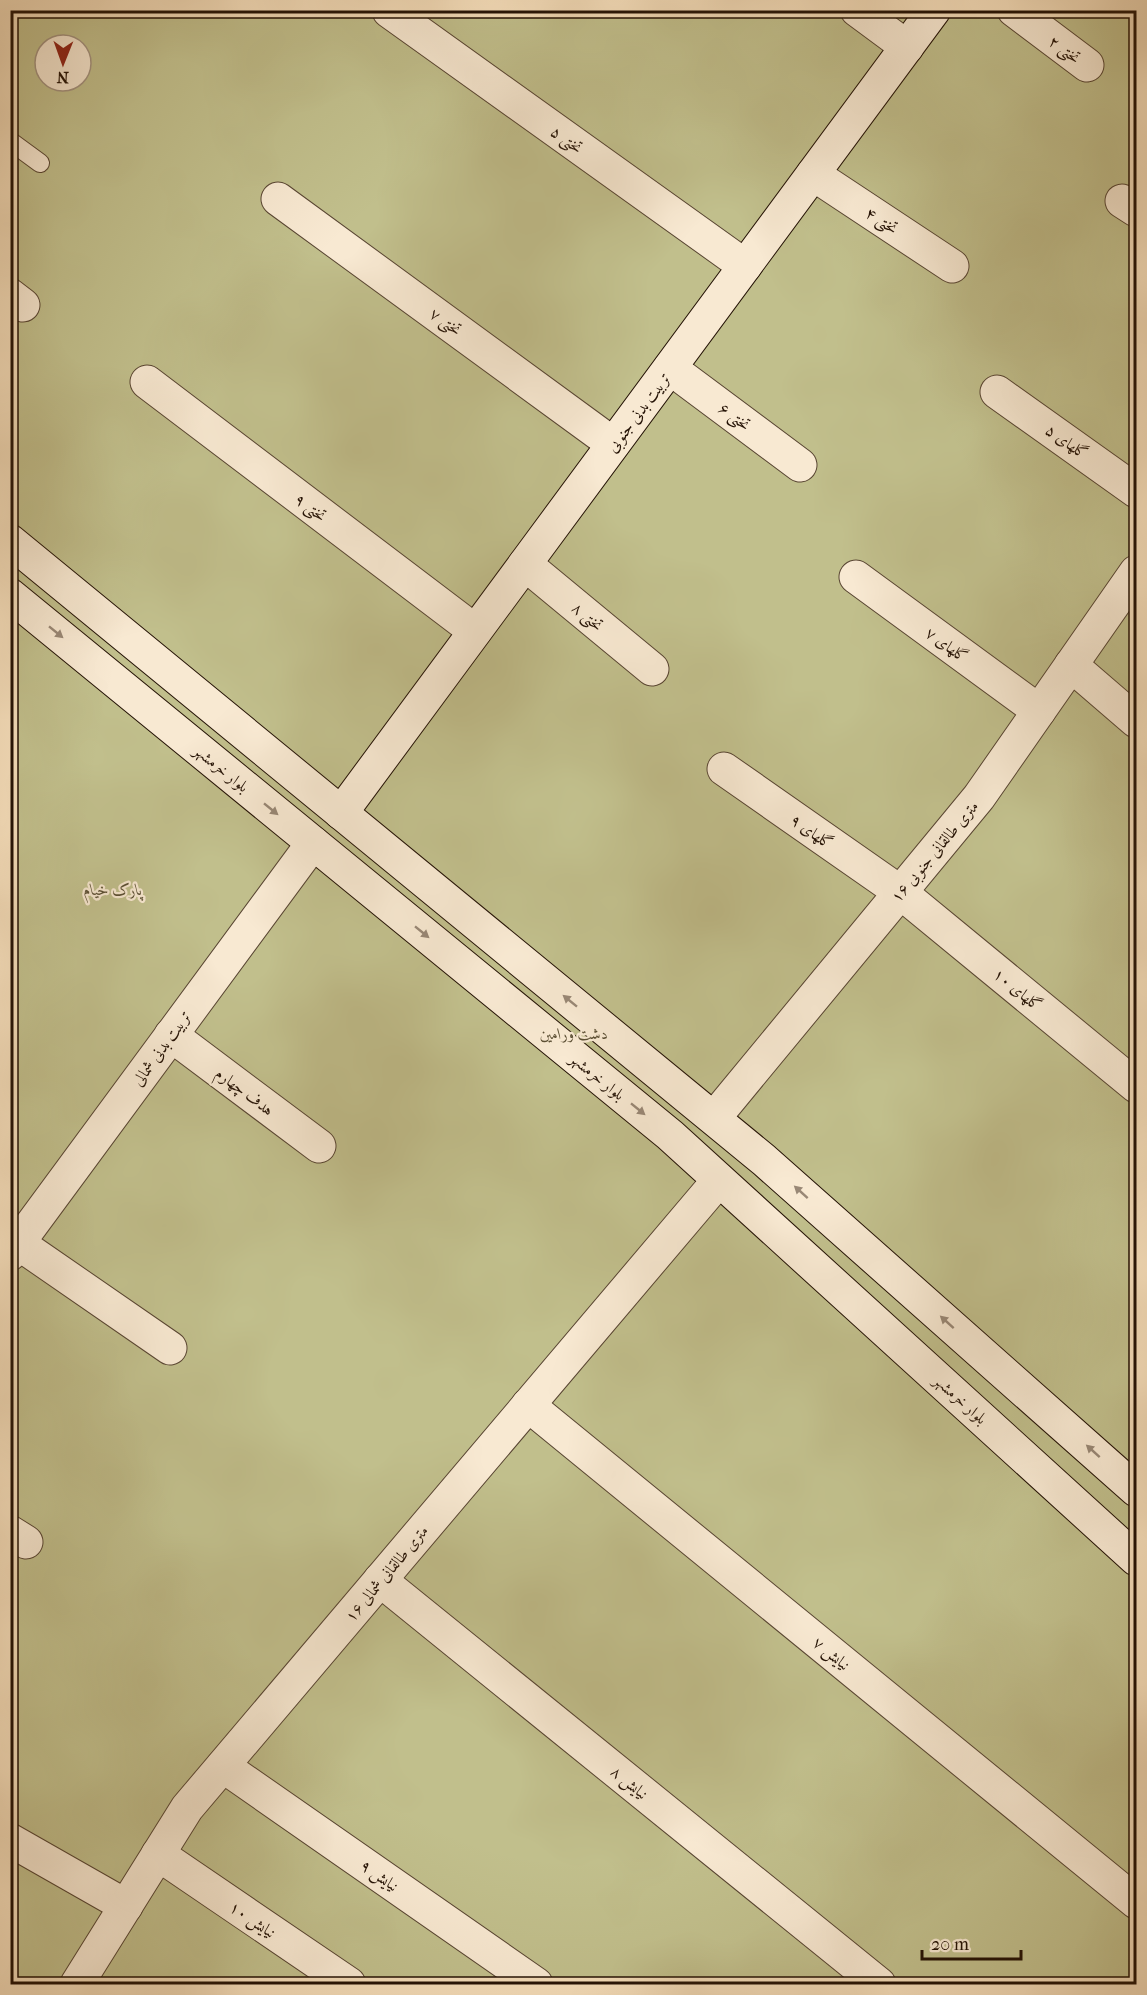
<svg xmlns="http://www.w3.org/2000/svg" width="1147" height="1995" font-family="'IM FELL French Canon',Amiri,serif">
<rect width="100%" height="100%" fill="#f4ddba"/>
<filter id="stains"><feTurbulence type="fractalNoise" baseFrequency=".00333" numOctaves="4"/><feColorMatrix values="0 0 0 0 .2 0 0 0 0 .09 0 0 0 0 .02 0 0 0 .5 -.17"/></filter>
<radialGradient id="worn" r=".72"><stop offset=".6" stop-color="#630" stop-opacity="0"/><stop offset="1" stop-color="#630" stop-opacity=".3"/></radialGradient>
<path fill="#c1bf8c" stroke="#726848" stroke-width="1.5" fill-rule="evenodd" d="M11 11H1136V1984H11ZM45 45H81V81H45Z"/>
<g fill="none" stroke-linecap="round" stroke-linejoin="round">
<defs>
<path id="lane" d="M10 141 40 163"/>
<g id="street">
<path d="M857 10 907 47"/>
<path d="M1014 10 1087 65"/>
<path d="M389 11 745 266"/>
<path d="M813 174 952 266"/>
<path d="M278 199 613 444"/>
<path d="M1122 201 1136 210"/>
<path d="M10 295 23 305"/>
<path d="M670 368 800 465"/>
<path d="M147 382 475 631"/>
<path d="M997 392 1136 491"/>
<path d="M525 564 652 669"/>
<path d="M856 577 1039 711"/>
<path d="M1071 665 1136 721"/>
<path d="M724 769 900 892 1136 1086"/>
<path d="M171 1035 319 1146"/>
<path d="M714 1118 979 797 1136 572"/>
<path d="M18 1243 170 1348"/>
<path d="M10 1254 313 843"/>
<path d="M528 1405 1136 1902"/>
<path d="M10 1532 26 1542"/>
<path d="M380 1580 879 1984"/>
<path d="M223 1766 536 1984"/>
<path d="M10 1840 126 1906"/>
<path d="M158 1854 349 1984"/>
<path d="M77 1984 187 1808 719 1180"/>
</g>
<g id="secondary">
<path d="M10 541 764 1160 1136 1490"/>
<path d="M10 595 670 1135 1136 1559"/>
<path d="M341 813 934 10"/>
</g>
</defs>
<use href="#lane" stroke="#584532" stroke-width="20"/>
<use href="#street" stroke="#584532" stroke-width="35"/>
<use href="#secondary" stroke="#241205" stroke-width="35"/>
<use href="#lane" stroke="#f8e9d2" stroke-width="18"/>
<use href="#street" stroke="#f8e9d2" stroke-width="33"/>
<use href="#secondary" stroke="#f8e9d2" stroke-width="33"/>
</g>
<defs><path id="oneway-solid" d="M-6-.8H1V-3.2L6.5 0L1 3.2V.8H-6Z" transform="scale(1.5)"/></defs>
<g fill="#998876">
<use href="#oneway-solid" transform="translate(56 632) rotate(39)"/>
<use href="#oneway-solid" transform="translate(271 809) rotate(39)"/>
<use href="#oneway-solid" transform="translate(422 932) rotate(39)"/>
<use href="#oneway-solid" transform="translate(570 1001) rotate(-141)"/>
<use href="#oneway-solid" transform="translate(638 1109) rotate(39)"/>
<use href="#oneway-solid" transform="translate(801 1192) rotate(-138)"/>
<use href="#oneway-solid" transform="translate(947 1322) rotate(-138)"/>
<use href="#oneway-solid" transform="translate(1093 1451) rotate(-138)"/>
</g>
<g text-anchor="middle" stroke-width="4.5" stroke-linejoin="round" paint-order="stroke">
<g font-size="16" fill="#241205" stroke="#f8e9d2">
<text transform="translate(1065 49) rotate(37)" y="6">تختی ۲</text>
<text transform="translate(567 139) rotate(36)" y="6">تختی ۵</text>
<text transform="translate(882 220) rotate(33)" y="6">تختی ۴</text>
<text transform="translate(446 321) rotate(36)" y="6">تختی ۷</text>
<text transform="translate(638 412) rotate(-53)" y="6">تربیت بدنی جنوبی</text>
<text transform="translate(735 416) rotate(37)" y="6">تختی ۶</text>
<text transform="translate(1067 441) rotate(35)" y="6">گلهای ۵</text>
<text transform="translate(311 507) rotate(37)" y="6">تختی ۹</text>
<text transform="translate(588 616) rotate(40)" y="6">تختی ۸</text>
<text transform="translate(947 644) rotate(36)" y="6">گلهای ۷</text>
<text transform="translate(222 768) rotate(39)" y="6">بلوار خرمشهر</text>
<text transform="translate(812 831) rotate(35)" y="6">گلهای ۹</text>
<text transform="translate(934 851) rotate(-50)" y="6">۱۶ متری طالقانی جنوبی</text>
<text transform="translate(1018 989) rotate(39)" y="6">گلهای ۱۰</text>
<text transform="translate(161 1048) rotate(-54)" y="6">تربیت بدنی شمالی</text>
<text transform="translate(598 1076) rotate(39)" y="6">بلوار خرمشهر</text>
<text transform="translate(245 1091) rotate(37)" y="6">هدف چهارم</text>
<text transform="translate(961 1399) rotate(42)" y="6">بلوار خرمشهر</text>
<text transform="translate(386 1573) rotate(-50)" y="6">۱۶ متری طالقانی شمالی</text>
<text transform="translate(832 1653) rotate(39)" y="6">نیایش ۷</text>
<text transform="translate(630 1782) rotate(39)" y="6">نیایش ۸</text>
<text transform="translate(380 1875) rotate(35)" y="6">نیایش ۹</text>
<text transform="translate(253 1919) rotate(34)" y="6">نیایش ۱۰</text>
</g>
<g font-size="16" font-style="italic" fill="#5b4f34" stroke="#f8e9d2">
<text x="113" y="895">پارک خیام</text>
<text x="574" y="1039">دشت ورامین</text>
</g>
</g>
<rect width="1147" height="1995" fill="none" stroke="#f4ddba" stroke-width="36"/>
<rect x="12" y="12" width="1123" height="1971" fill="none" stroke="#241205" stroke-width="3"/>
<rect x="18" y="18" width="1111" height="1959" fill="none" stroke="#241205" stroke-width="1.5"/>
<g transform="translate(63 63) rotate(181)"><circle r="28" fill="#f8e9d2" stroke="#a39380" stroke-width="1.5"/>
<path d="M0-4.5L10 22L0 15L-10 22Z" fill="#8f2418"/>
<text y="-9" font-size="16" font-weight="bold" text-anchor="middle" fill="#241205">N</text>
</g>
<path d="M922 1950v9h99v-9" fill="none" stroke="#241205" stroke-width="3"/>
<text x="931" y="1950" font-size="18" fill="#241205" stroke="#f8e9d2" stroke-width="4.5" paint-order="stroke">20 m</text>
<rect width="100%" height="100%" filter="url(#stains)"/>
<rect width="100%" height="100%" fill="url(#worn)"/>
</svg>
